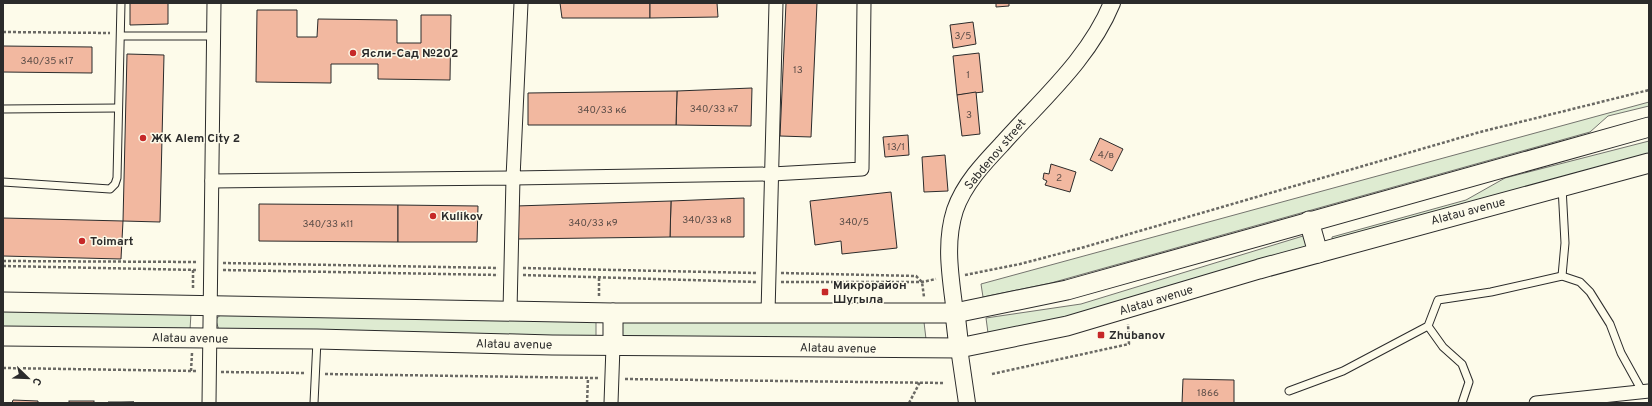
<svg xmlns="http://www.w3.org/2000/svg" width="1652" height="406" font-family="Overpass,sans-serif">
<rect width="100%" height="100%" fill="#fdfbea"/>
<g fill="#deebd1" stroke="#74746e">
<path d="M1649 102V106L1608 116 1590 132 1051 283 983 297 981 284Z"/>
<path d="M1649 141V154L1333 245 1332 237 1466 200 1505 178Z"/>
<path d="M1303 236 1306 239 1308 246 1304 251 1081 316 988 333 986 318 1081 304Z"/>
<path d="M3 310 191 313 190 330 3 327Z"/>
<path d="M222 314 596 321V337L219 330 216 321 217 318Z"/>
<path d="M623 321 924 322 926 339 623 336 620 334 621 324Z"/>
</g>
<g fill="#f2b8a0" stroke="#2b2b2b">
<path d="M130 3H168V24L130 25Z"/>
<path d="M560 3H650V18H562Z"/>
<path d="M650 3H717L718 17 650 18Z"/>
<path d="M786 3H817L811 137 780 136Z"/>
<path d="M996 3H1009V6L996 7Z"/>
<path d="M257 10H297V37H317L318 19 397 20V43H421V15H451L450 80 378 79V64H331V83L256 82Z"/>
<path d="M973 22 976 44 953 48 950 25Z"/>
<path d="M3 46 92 47V73L3 72Z"/>
<path d="M979 53 983 92 957 95 953 56Z"/>
<path d="M127 54 164 55 160 222 123 221Z"/>
<path d="M752 88 751 126 676 125 677 91Z"/>
<path d="M677 91 676 125H528V93Z"/>
<path d="M976 92 980 134 962 136 957 95Z"/>
<path d="M908 135 909 155 885 157 883 137Z"/>
<path d="M1100 138 1123 149 1112 171 1090 160Z"/>
<path d="M945 155 948 191 924 192 922 157Z"/>
<path d="M1051 164 1076 172 1070 192 1045 185 1047 181 1043 179 1044 173 1049 174Z"/>
<path d="M891 192 897 248 842 254 841 241 815 245 810 201Z"/>
<path d="M744 198V237H670L671 201Z"/>
<path d="M671 201 670 237 515 239 516 206Z"/>
<path d="M259 204 398 205V242L259 241Z"/>
<path d="M398 205 478 206 477 242H398Z"/>
<path d="M3 218 123 221 121 259 3 256Z"/>
<path d="M1183 379 1234 380V403H1182Z"/>
<path d="M13 400 38 401V403H12Z"/>
<rect x="69" y="401" width="25" height="2"/>
<path d="M108 402H134L108 403Z"/>
</g>
<g fill="none" stroke-linecap="round" stroke-linejoin="round">
<defs>
<g id="service">
<path d="M121 36H214"/>
<path d="M3 109 118 108"/>
<path d="M3 182 110 189 115 184 117 178 121 3"/>
<path d="M1562 187 1565 243 1562 276"/>
<path d="M1428 326 1443 347 1462 364 1469 382 1462 403"/>
<path d="M1289 391 1343 371 1428 326 1438 300 1491 292 1562 276 1580 282 1590 292 1610 324 1621 353 1642 391"/>
<path d="M314 403 317 340"/>
</g>
<g id="minor">
<path d="M521 3 513 178 772 174 862 169 864 3"/>
<path d="M212 181 513 178 510 311"/>
<path d="M768 313 776 3"/>
<path d="M209 403 214 3"/>
<path d="M611 403 613 346"/>
<path d="M1536 403 1649 391"/>
</g>
<g id="tertiary">
<path d="M955 313C951 279 944 244 955 210 964 184 984 163 1002 144 1042 99 1089 59 1112 3"/>
<path d="M959 348 967 403"/>
</g>
<g id="secondary">
<path d="M1309 221 1318 253"/>
<path d="M3 302 613 313H955L1067 290 1649 127"/>
<path d="M955 313 959 348"/>
<path d="M3 336 317 339 552 345 959 348 1067 326 1259 269 1649 163"/>
<path d="M613 346V313"/>
</g>
</defs>
<use href="#service" stroke="#2b2b2b" stroke-width="9"/>
<use href="#minor" stroke="#2b2b2b" stroke-width="15"/>
<use href="#tertiary" stroke="#2b2b2b" stroke-width="18"/>
<use href="#secondary" stroke="#2b2b2b" stroke-width="21"/>
<g stroke="#6a6964" stroke-width="2.5" stroke-dasharray="3 2" stroke-linecap="butt">
<path d="M3 32 110 33"/>
<path d="M3 261 198 262"/>
<path d="M223 263 498 268"/>
<path d="M3 266 198 270"/>
<path d="M523 268 756 273"/>
<path d="M193 270V289"/>
<path d="M223 270 498 275"/>
<path d="M781 273 916 276 922 282 924 297"/>
<path d="M523 275 756 282"/>
<path d="M965 275 1020 264 1081 248 1480 132 1649 90"/>
<path d="M781 282H922L936 279"/>
<path d="M599 296V277"/>
<path d="M3 368 196 371"/>
<path d="M191 371 192 353"/>
<path d="M221 372 306 373"/>
<path d="M325 374 598 378"/>
<path d="M992 374 1129 344 1128 324"/>
<path d="M625 379 944 383"/>
<path d="M587 403 588 378"/>
<path d="M909 403 920 382"/>
</g>
<use href="#service" stroke="#fdfbea" stroke-width="7"/>
<use href="#minor" stroke="#fdfbea" stroke-width="13"/>
<use href="#tertiary" stroke="#fdfbea" stroke-width="16"/>
<use href="#secondary" stroke="#fdfbea" stroke-width="19"/>
</g>
<g fill="#c62828" stroke="#fdfbea" stroke-width="1.5">
<circle cx="353" cy="53" r="4"/>
<circle cx="143" cy="138" r="4"/>
<circle cx="433" cy="216" r="4"/>
<circle cx="82" cy="241" r="4"/>
<rect x="821" y="288" width="8" height="8" rx="2"/>
<rect x="1097" y="331" width="8" height="8" rx="2"/>
</g>
<g text-anchor="middle" stroke-width="3" stroke-linejoin="round" paint-order="stroke">
<g font-size="10" fill="#5d4e48">
<text x="963" y="39">3/5</text>
<text x="47" y="64">340/35 к17</text>
<text x="798" y="73">13</text>
<text x="968" y="78">1</text>
<text x="714" y="112">340/33 к7</text>
<text x="602" y="113">340/33 к6</text>
<text x="969" y="118">3</text>
<text x="896" y="150">13/1</text>
<text x="1106" y="158">4/в</text>
<text x="1059" y="181">2</text>
<text x="707" y="223">340/33 к8</text>
<text x="854" y="225">340/5</text>
<text x="593" y="226">340/33 к9</text>
<text x="328" y="227">340/33 к11</text>
<text x="1208" y="396">1866</text>
</g>
<g font-size="12" font-weight="bold" fill="#2b2b2b" stroke="#fdfbea" text-anchor="start">
<text x="361" y="57">Ясли-Сад №202</text>
<text x="151" y="142">ЖК Alem City 2</text>
<text x="441" y="220">Kulikov</text>
<text x="90" y="245">Toimart</text>
<text x="833" y="289">Микрорайон<tspan x="833" dy="14">Шугыла</tspan></text>
<text x="1109" y="339">Zhubanov</text>
</g>
<g font-size="12" fill="#2b2b2b" stroke="#fdfbea">
<text transform="translate(995 154) rotate(-50)" y="4">Sabdenov street</text>
<text transform="translate(1468 211) rotate(-15)" y="4">Alatau avenue</text>
<text transform="translate(1156 300) rotate(-17)" y="4">Alatau avenue</text>
<text transform="translate(190 338) rotate(1)" y="4">Alatau avenue</text>
<text transform="translate(514 344) rotate(1)" y="4">Alatau avenue</text>
<text transform="translate(838 348) rotate(1)" y="4">Alatau avenue</text>
</g>
</g>
<rect width="1652" height="406" fill="none" stroke="#2b2b2b" stroke-width="8"/>
<g transform="translate(28 378) rotate(113)" stroke="#fdfbea" stroke-width="3" paint-order="stroke">
<path d="M0-3L7 15L0 10L-7 15Z" fill="#2b2b2b"/>
<text y="-6" font-size="11" font-weight="bold" text-anchor="middle" fill="#2b2b2b">С</text>
</g>
</svg>
